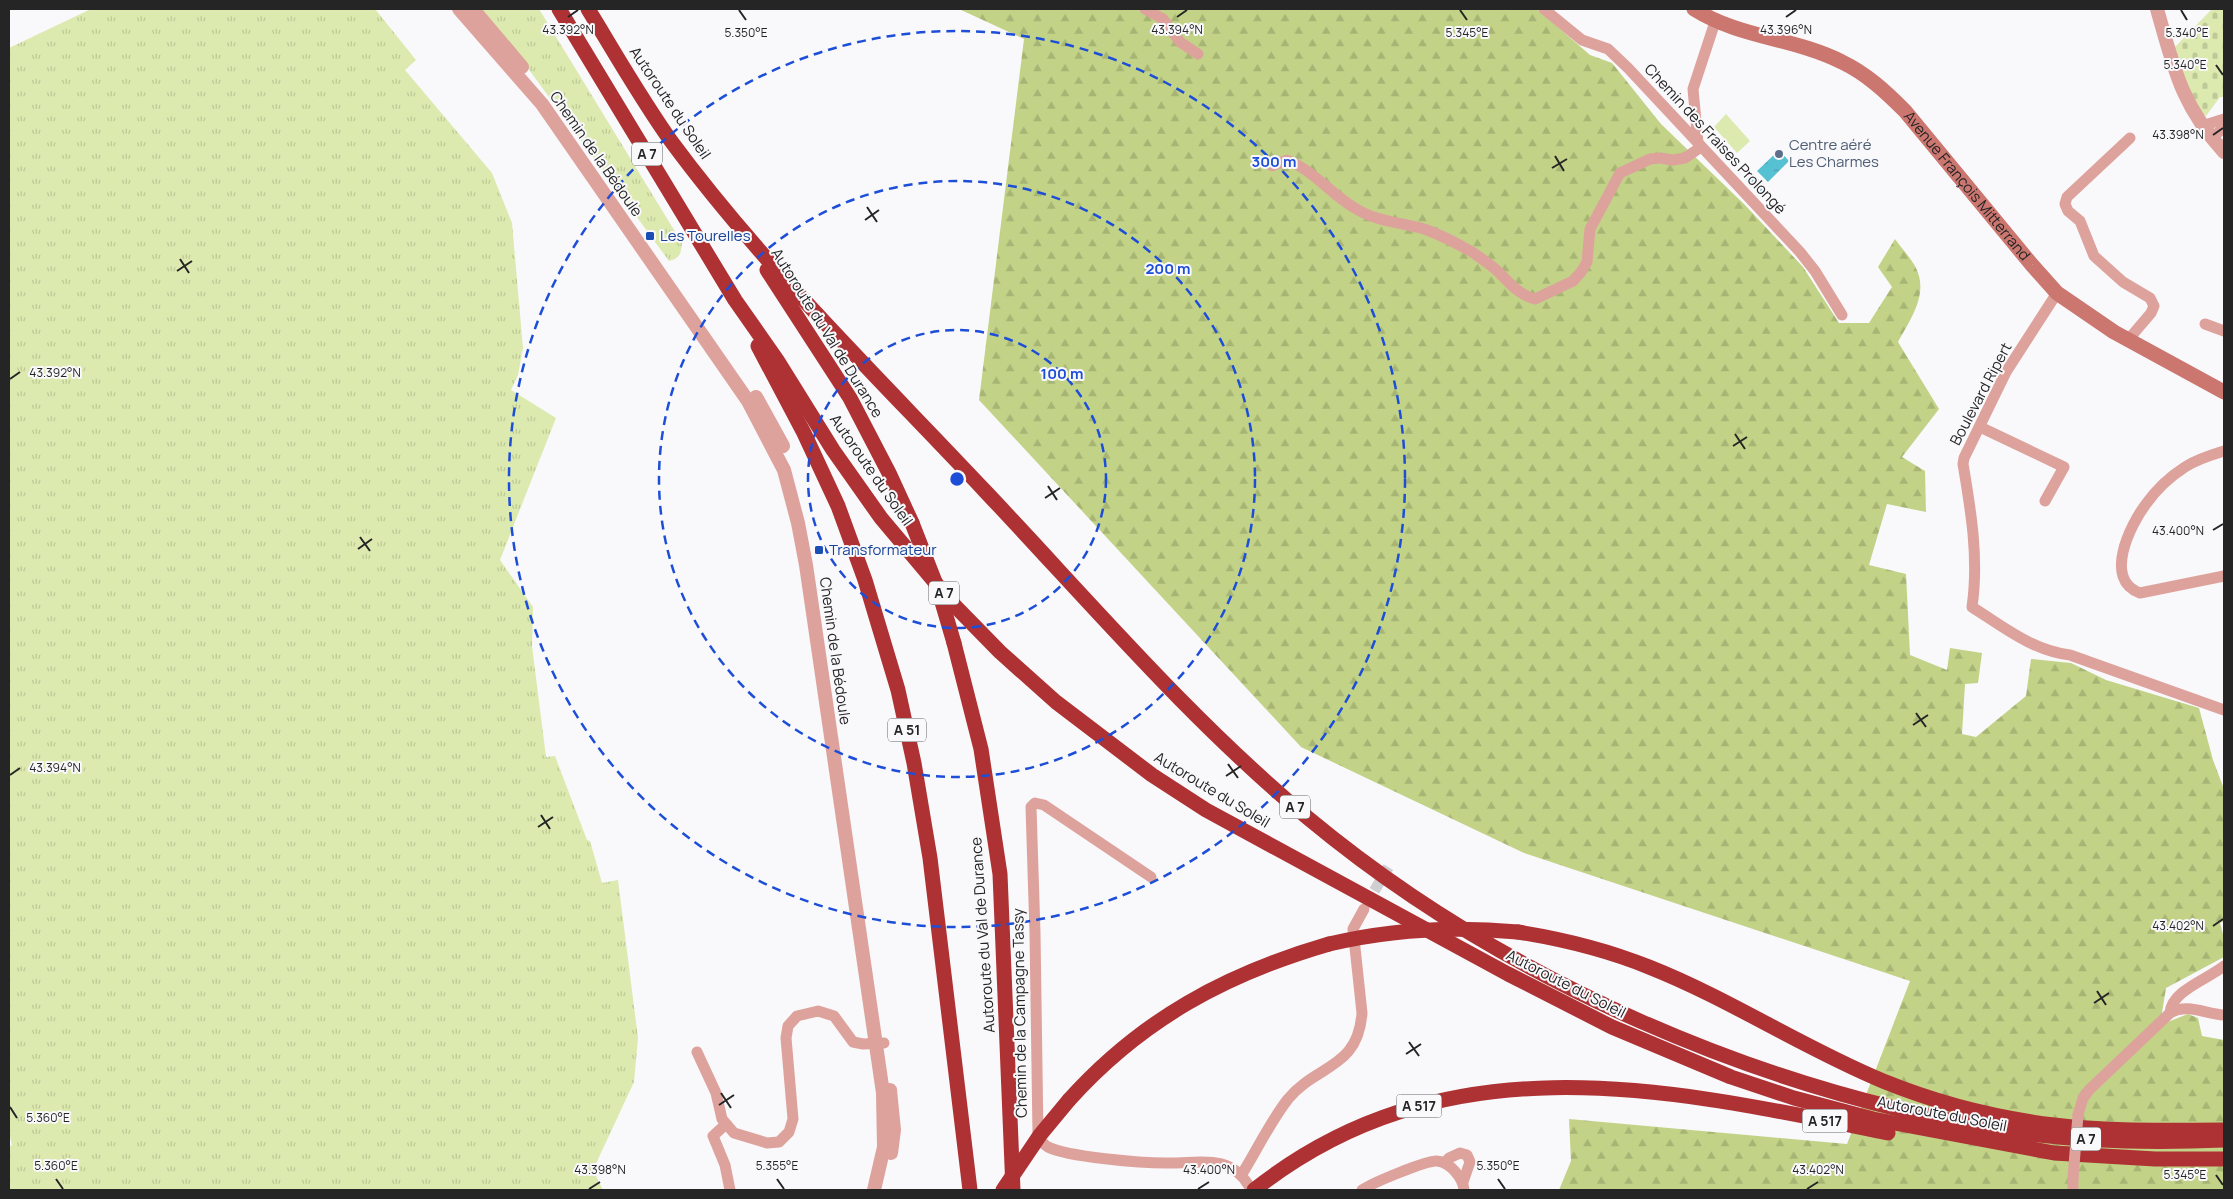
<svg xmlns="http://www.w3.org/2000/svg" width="2233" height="1199" font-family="Manrope,sans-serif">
<defs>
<pattern id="grass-tufts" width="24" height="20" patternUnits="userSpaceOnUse" patternTransform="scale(1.25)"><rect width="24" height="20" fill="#dceaaf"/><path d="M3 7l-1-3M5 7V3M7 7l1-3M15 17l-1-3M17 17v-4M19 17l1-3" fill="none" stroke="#bdc996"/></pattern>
<pattern id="forest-firs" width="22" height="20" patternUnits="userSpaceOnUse" patternTransform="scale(1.25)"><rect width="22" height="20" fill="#c2d387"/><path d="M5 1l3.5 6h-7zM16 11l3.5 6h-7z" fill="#a7b574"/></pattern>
<pattern id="cemetery-stones" width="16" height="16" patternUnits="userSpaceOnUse" patternTransform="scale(1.25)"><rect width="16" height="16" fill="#dceaaf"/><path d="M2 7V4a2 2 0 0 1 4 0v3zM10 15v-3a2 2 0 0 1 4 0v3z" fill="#bdc996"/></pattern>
<pattern id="water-ripples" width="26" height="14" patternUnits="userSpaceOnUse" patternTransform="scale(1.25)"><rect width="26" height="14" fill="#57c1d4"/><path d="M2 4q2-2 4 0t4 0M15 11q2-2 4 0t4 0" fill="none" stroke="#489dac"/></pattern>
</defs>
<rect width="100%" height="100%" fill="#f9f8fb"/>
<g fill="url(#grass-tufts)">
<path d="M91 9H375L416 60 405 70 492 173 512 223 523 348 518 375 511 390 556 418 500 560 533 607 532 646 546 757 555 756 587 840 590 841 602 883 618 880 638 1038 634 1082 593 1170 603 1190H9V1147L12 1145 9 1133V48Z"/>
<path d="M481 9H539L682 243C681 254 680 258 669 261L505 37Z"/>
</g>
<path fill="url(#forest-firs)" d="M959 9H1537L1590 55 1612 63 1661 124 1745 205 1803 267 1839 323H1869L1892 287 1878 267 1895 239C1901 248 1911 258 1916 268 1929 294 1910 320 1898 342L1939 409 1902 457 1925 471 1926 512 1887 504 1869 565 1906 574 1910 655 1947 670 1950 648 1982 653 1978 683 1965 684 1962 734 1976 737 2026 696 2031 659 2071 663 2106 680 2199 708 2213 760 2224 789V921L2220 923 2224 938V957L2166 988 2160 1025 2188 1014 2198 1018 2202 1036 2224 1040V1190H1559L1571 1161 1569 1119 1847 1144 1910 981 1524 853 1301 747 979 400 1024 39Z"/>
<path fill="url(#cemetery-stones)" d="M2212 9H2224V97H2220L2206 116 2200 112 2177 65 2173 49Z"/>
<path fill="#dceaaf" d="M1726 114 1750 141 1737 153 1714 127Z"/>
<g fill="url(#water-ripples)">
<path d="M1779 150 1789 161 1768 182 1757 171Z"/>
<path d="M1752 173 1766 187 1760 193 1746 179Z"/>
</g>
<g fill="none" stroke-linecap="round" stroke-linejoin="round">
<path stroke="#cfced0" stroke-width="11" stroke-dasharray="11 5.5" stroke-linecap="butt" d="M1366 905 1389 866"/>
<g stroke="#dea29d" stroke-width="11">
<path d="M1145 9 1163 19 1180 42 1198 54"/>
<path d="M1544 9 1582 40 1608 49 1628 68 1800 252 1815 271 1842 315"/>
<path d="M2202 126 2224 119"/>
<path d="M2211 138 2224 128"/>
<path d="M1698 143 1693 89 1715 22"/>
<path d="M1272 166 1287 160C1315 171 1332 196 1358 210 1379 222 1405 223 1427 230 1443 236 1458 244 1472 252 1479 257 1487 262 1494 268 1508 280 1516 294 1535 299L1573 281 1581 272 1587 262 1590 229 1620 173 1650 159 1660 158 1673 160 1685 158 1701 147"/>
<path d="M2057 293 2006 372 1964 458 1963 464C1971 511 1979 559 1972 607 2002 626 2033 651 2070 655L2224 710"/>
<path d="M2205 324 2224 331"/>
<path d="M2128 340 2151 313 2154 306 2150 298 2123 282 2094 256 2080 221 2068 211 2065 204 2067 197 2130 138"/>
<path d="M1980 427 2064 467 2045 501"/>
<path d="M2224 451C2211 455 2197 459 2185 467 2171 476 2156 490 2146 504 2130 525 2103 580 2140 593L2224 576"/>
<path d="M1151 877 1044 805 1035 803 1031 807 1035 933 1038 1135C1040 1140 1043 1144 1048 1147 1068 1157 1141 1163 1166 1163 1197 1164 1229 1152 1249 1186"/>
<path d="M2170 1013C2171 991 2208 979 2224 966"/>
<path d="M697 1052 716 1093 722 1119 734 1133 767 1143 779 1142 789 1132 793 1119 786 1038 788 1026 797 1016 818 1011 834 1016 853 1042 863 1044 884 1043"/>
<path d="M2078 1115 2083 1098 2090 1089 2170 1013C2188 1003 2205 1014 2224 1015"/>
<path d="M726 1124 713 1136 725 1165 730 1190"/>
<path d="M1445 1163 1449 1158 1460 1153 1467 1155 1470 1162 1463 1182"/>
<path d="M1242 1174C1257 1150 1270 1122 1288 1099 1317 1064 1358 1069 1362 1013L1353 929 1364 909"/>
<path d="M1362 1190C1372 1183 1427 1160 1437 1161 1450 1162 1463 1178 1464 1190"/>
<path d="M2073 1190V1178"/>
</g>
<g stroke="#dea29d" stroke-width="14">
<path d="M459 9 542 104 748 401 784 470 798 523 806 565 883 1093 884 1147 874 1190"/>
<path d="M473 9 522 67"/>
<path d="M2157 9C2174 68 2181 105 2224 152"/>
<path d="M756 397 783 446"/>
<path d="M890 1090 894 1130 891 1153"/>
</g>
<path stroke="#cc7670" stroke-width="15" id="s1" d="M1694 9C1740 38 1795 38 1842 62 1867 74 1886 92 1905 111L2032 265 2057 293 2114 332 2224 392"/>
<g stroke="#ae3234" stroke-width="15">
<path d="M559 9 735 300 777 360 833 450 881 518 955 606 1000 652 1056 702 1152 775 1206 810 1508 974 1612 1027 1731 1077 1794 1098 1873 1119 2054 1153 2155 1159H2224"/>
<path d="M588 9C615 53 641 99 671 141 764 267 878 377 985 491 1090 602 1190 720 1308 818 1503 980 1765 1094 2016 1132 2084 1142 2155 1143 2224 1140"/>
<path d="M767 270 850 398 889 473 912 523"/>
<path d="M758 346 804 433 838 506 865 580 898 690 914 763 930 858 970 1190"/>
<path d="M954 643 981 749 1000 874 1013 1190"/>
<path d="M1518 932C1562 939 1607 950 1649 967 1730 999 1803 1048 1883 1081 1937 1103 1996 1118 2054 1125 2111 1132 2168 1130 2224 1130"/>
<path d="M1069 1100C1142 1019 1226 974 1329 944"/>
<path d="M1254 1190C1446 1038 1668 1088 1888 1133"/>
</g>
<path stroke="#dea29d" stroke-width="11" d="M2073 1178 2078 1115"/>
<g stroke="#ae3234" stroke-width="15">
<path d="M912 523 939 592 954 643"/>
<path d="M1329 944C1392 929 1454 926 1518 932"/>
<path d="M1003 1190 1040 1135 1069 1100"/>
</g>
</g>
<path fill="none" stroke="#252526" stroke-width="2" d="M739 10 746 20M1460 10 1467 20M2181 10 2187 20M568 17 578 10M1177 17 1187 10M1786 17 1796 10M2216 65 2223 75M2213 135 2223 128M1555 156 1564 171M1552 168 1567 159M867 207 877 222M865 220 879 210M180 259 189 273M177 271 192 261M10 379 20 372M1735 434 1745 449M1733 446 1747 437M1048 486 1057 500M1045 498 1060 488M2213 530 2223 524M360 537 370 551M358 549 372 539M1916 713 1926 727M1913 725 1928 715M1228 764 1238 778M10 775 20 768M1226 776 1241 766M541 815 550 829M538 827 553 817M2213 926 2223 919M2097 991 2106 1005M2094 1003 2109 993M1409 1042 1419 1056M1406 1054 1421 1044M721 1093 731 1108M719 1105 734 1095M10 1107 17 1118M2216 1175 2223 1185M56 1179 63 1189M777 1179 784 1189M1498 1179 1505 1189M589 1189 600 1182M1198 1189 1209 1182M1807 1189 1818 1182"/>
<g fill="none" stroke="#1d4ed8" stroke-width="2.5" stroke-dasharray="9 6">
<circle cx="957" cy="479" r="149"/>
<circle cx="957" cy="479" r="298"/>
<circle cx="957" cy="479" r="448"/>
</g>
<circle fill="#5c6f8a" stroke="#f9f8fb" stroke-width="2" cx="1779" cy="154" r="5"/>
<g fill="#1a4fb4" stroke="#f9f8fb" stroke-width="2">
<rect x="645" y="231" width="10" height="10" rx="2.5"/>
<rect x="814" y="545" width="10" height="10" rx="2.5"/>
</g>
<g text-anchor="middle" stroke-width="4" stroke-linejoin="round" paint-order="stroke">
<g fill="#f9f8fb" stroke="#656466" stroke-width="1">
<rect x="632" y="142.5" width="30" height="23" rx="4"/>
<rect x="929" y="581.5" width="30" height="23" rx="4"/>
<rect x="888" y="718.5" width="38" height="23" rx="4"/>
<rect x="1280" y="795.5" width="30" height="23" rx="4"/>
<rect x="1396.5" y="1094.5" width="45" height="23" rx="4"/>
<rect x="1802.5" y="1109.5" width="45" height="23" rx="4"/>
<rect x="2071" y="1127.5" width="30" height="23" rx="4"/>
</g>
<g font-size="14" font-weight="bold" fill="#252526">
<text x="647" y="159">A 7</text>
<text x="944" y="598">A 7</text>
<text x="907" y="735">A 51</text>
<text x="1295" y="812">A 7</text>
<text x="1419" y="1111">A 517</text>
<text x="1825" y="1126">A 517</text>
<text x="2086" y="1144">A 7</text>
</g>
<g font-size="15" fill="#252526" stroke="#f9f8fb">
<text transform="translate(670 103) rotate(56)" y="5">Autoroute du Soleil</text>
<text transform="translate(1715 139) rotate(47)" y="5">Chemin des Fraises Prolongé</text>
<text transform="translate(596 154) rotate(55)" y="5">Chemin de la Bédoule</text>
<text dy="5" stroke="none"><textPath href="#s1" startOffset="335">Avenue François Mitterrand</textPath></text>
<text transform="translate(827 333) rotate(58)" y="5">Autoroute du Val de Durance</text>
<text transform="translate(1981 394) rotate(-62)" y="5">Boulevard Ripert</text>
<text transform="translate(871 470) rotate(55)" y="5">Autoroute du Soleil</text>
<text transform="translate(835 651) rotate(82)" y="5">Chemin de la Bédoule</text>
<text transform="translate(1212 790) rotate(31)" y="5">Autoroute du Soleil</text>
<text transform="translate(983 935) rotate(-94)" y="5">Autoroute du Val de Durance</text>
<text transform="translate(1566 984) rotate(27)" y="5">Autoroute du Soleil</text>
<text transform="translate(1020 1013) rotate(-91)" y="5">Chemin de la Campagne Tassy</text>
<text transform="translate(1942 1114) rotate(11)" y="5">Autoroute du Soleil</text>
</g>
<g font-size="15" fill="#4e5e75" stroke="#f9f8fb" text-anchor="start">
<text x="1789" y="150">Centre aéré<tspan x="1789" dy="17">Les Charmes</tspan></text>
</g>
<g font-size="15" fill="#164399" stroke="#f9f8fb" text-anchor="start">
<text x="660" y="241">Les Tourelles</text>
<text x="829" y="555">Transformateur</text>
</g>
</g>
<g font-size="12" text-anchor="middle" fill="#252526" stroke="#f9f8fb" stroke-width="4" stroke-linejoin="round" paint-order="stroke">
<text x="568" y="34">43.392°N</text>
<text x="1177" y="34">43.394°N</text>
<text x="1786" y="34">43.396°N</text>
<text x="1467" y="37">5.345°E</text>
<text x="746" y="37">5.350°E</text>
<text x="2187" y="37">5.340°E</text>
<text x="2185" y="69">5.340°E</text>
<text x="2178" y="139">43.398°N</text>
<text x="55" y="377">43.392°N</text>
<text x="2178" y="535">43.400°N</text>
<text x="55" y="772">43.394°N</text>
<text x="2178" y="930">43.402°N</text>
<text x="48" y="1122">5.360°E</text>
<text x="56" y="1170">5.360°E</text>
<text x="777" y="1170">5.355°E</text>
<text x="1498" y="1170">5.350°E</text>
<text x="600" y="1174">43.398°N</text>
<text x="1209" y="1174">43.400°N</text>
<text x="1818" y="1174">43.402°N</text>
<text x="2185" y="1179">5.345°E</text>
</g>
<circle cx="957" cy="479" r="8" fill="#1d4ed8" stroke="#f9f8fb" stroke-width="2.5"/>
<g font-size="15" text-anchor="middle" font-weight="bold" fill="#1d4ed8" stroke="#f9f8fb" stroke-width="4" stroke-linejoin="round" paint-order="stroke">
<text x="1274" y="167">300 m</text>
<text x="1168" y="274">200 m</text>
<text x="1062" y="379">100 m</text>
</g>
<rect width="2233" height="1199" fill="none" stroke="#252526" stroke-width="20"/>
</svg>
